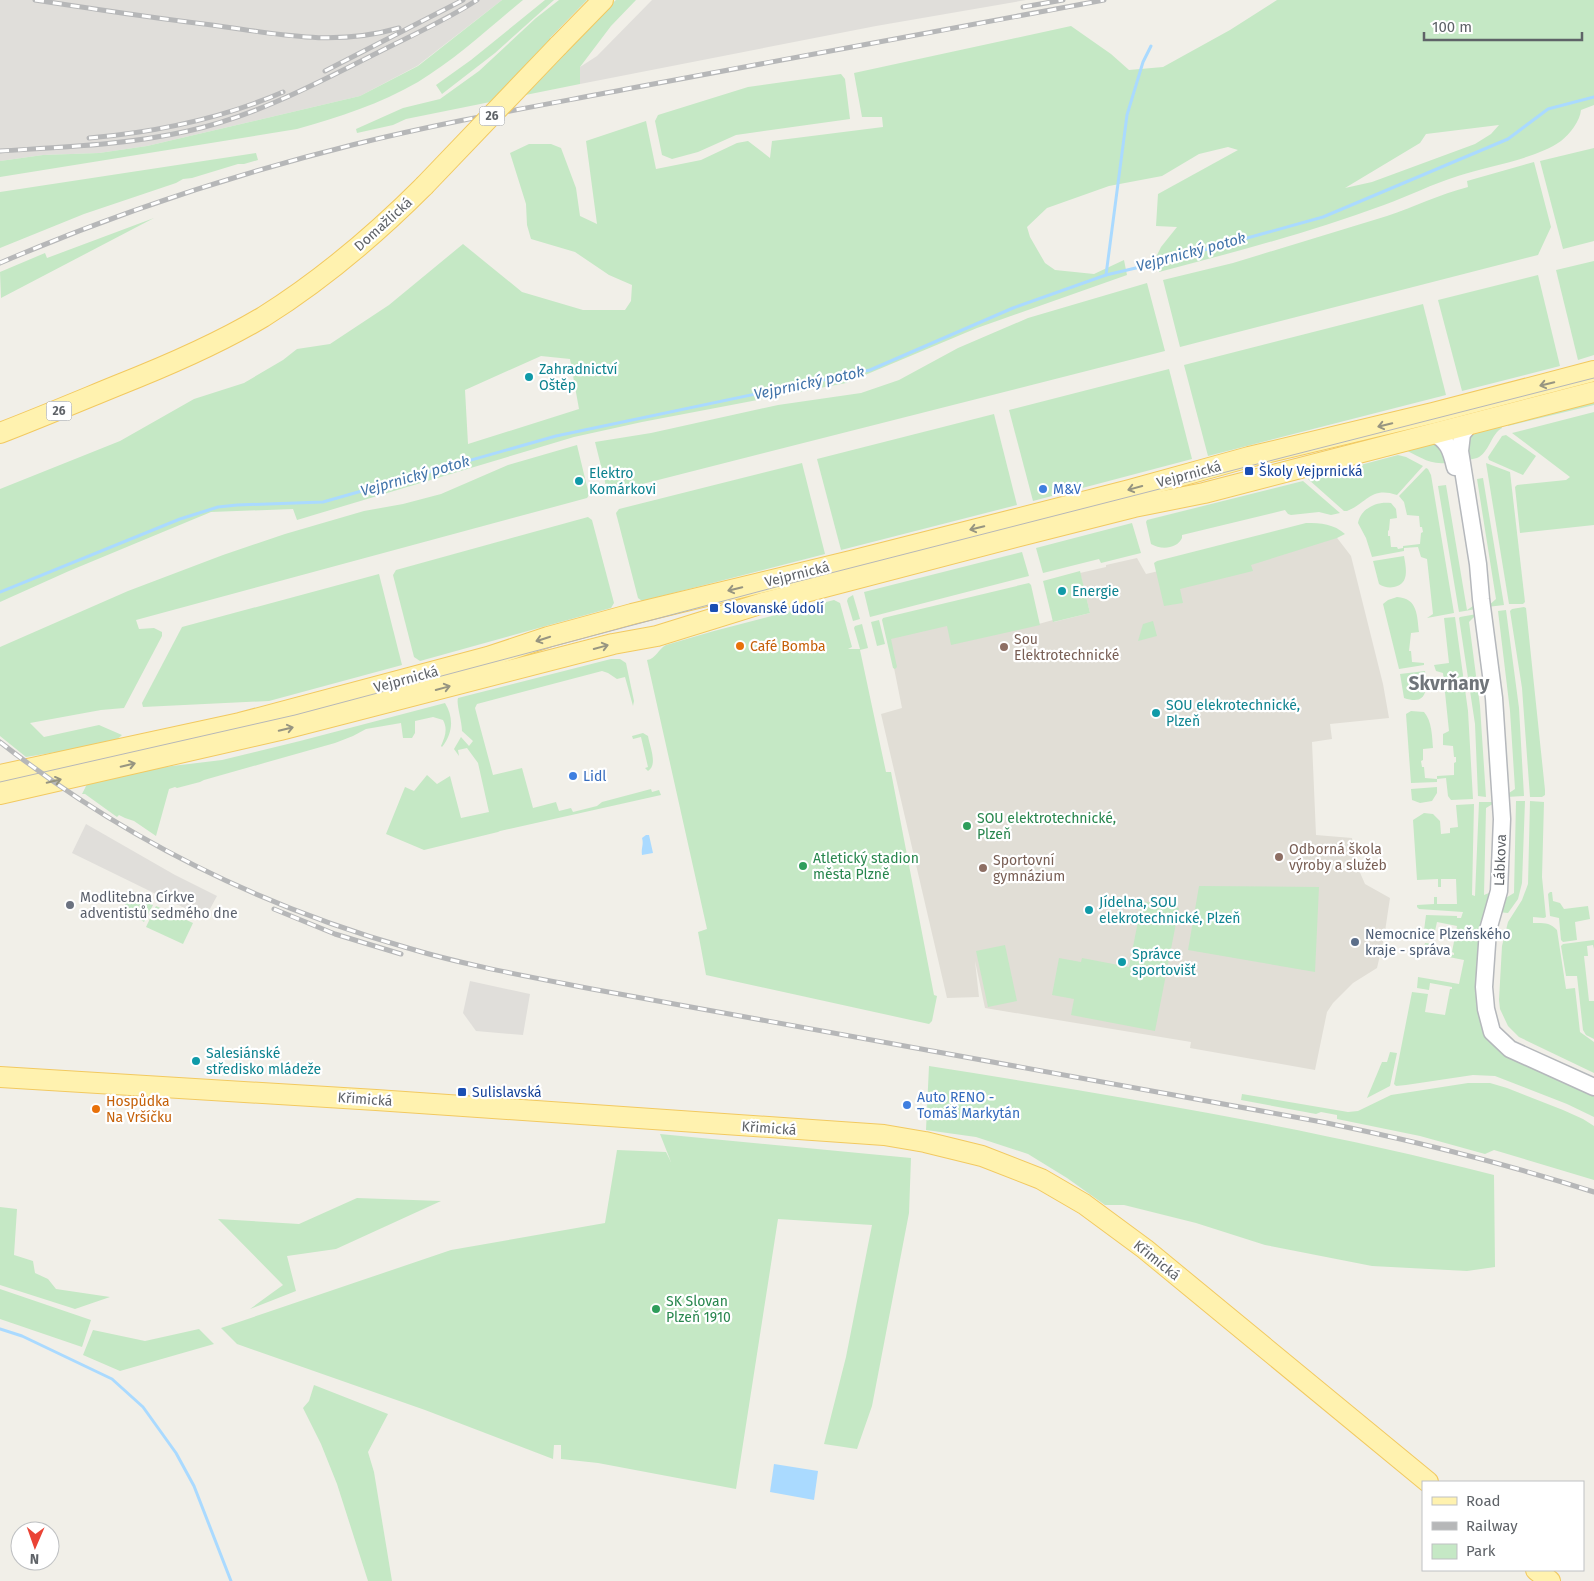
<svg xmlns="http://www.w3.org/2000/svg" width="1594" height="1581" font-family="'Fira Sans',sans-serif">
<rect width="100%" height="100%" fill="#f1efe8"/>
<g fill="#e0deda">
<path d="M0 0H502L417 66 360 96 147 146 99 153 43 155 0 161Z"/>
<path d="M652 0H1026L876 26 580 84V67L597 56Z"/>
<path d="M86 824 175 875 217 896 205 918 72 853Z"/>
<path d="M470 981 530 994 523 1035 476 1031 463 1013Z"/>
</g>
<path fill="#e1ded6" d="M1331 530 1351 556 1383 684 1389 718 1330 724 1332 739 1312 742 1316 835 1352 838 1354 859 1365 884 1390 898 1384 938 1377 968 1353 983 1333 1003 1327 1012 1315 1070 1190 1048 1191 1042 985 1008 975 961 979 997 947 998 881 714 902 708 888 638 960 621 1035 625 1053 620 1054 622 1090 613 1080 573 1106 567V565L1137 558 1146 574Z"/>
<g fill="#c5e8c5" fill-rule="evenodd">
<path d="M502 0H523C489 28 456 59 418 82 380 104 339 117 297 129L0 177V161L43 155 99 153 147 146 360 96 418 66Z"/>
<path d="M545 0H554L495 53 442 94 436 85 471 60Z"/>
<path d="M559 0H587L550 38 552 40 601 14 616 0H636L611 26 580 67V84L406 119 393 125 357 133 356 129 403 108 440 99 479 71 536 18Z"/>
<path d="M1277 0H1594V105L1581 110C1580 121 1570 134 1561 141 1536 159 1488 166 1458 176 1432 184 1409 196 1384 205 1311 232 1235 252 1159 272L1156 257 1161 247 1177 227 1156 226 1158 194 1238 150 1228 147 1199 154 1162 176 1109 186 1047 208 1027 227 1030 237 1045 263 1055 270 1094 274 1124 260 1127 275 977 328 846 383 642 422 574 437 297 520 293 509 211 512 69 571 0 602V489L120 441 194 399 244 383 283 360 297 349 330 344 389 305 463 244 522 292 583 310H625L631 301 632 285 609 275 575 252 531 239 527 225 526 204 510 153 529 144H551L561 148 576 188 580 216 597 224 586 141 646 121 656 169 701 160 737 143 748 141 770 158 772 141 883 127 882 117H862L854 73 1071 26 1111 54 1129 70 1163 67 1230 30ZM1499 125 1491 134 1475 144 1372 182 1345 188 1420 143 1426 134ZM541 356 570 359 579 409 468 444 465 390Z"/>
<path d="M841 74 845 79 850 119 736 135 698 152 672 159 662 155 655 121 658 115 748 87Z"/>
<path d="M1594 148V241L1563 249 1540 161Z"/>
<path d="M256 153 258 160 244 164H238L192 178 183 179 176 183 84 214 0 248V192Z"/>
<path d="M1534 162 1551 227 1538 255 1180 347 1163 280 1233 263 1387 216C1414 207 1440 194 1468 187L1467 181Z"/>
<path d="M154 218 1 298 0 272 45 253 47 258Z"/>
<path d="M1594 261V355L1578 360 1556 270Z"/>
<path d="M1538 275 1560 366 1462 391 1438 300Z"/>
<path d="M1147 283 1165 351 611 492 607 490 595 442 651 433 778 405 861 393 899 380 958 348 1028 318Z"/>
<path d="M1423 304 1446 395 1208 456 1184 365Z"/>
<path d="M1169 369 1192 459 1033 501 1009 410Z"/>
<path d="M1594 400V405L1508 426 1507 422Z"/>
<path d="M1594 412V525L1520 533 1515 487 1517 485 1566 480 1570 477 1512 433Z"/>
<path d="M994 414 1017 505 841 550 817 459Z"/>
<path d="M1502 423V428C1491 434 1489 453 1477 458 1473 459 1468 460 1464 461L1463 448 1472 433Z"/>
<path d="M1506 435 1536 456 1523 475 1489 460 1488 457 1502 436Z"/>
<path d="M1428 442 1440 444 1452 462C1430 467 1420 456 1401 448Z"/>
<path d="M577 445 589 495 587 498 136 620 139 629 154 628 162 632V636L124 708 101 710 30 723 44 737 99 725 122 735 113 743 26 757 0 736V647L128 591 223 555 285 534 364 511 403 504 441 494 508 465Z"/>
<path d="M1398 455 1406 457 1423 466 1397 495C1371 486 1367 503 1347 511H1344L1308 479Z"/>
<path d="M802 463 825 554 642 601 638 598 616 513 619 509Z"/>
<path d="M1486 463 1510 472 1525 602 1523 604H1509Z"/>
<path d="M1426 468 1428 469 1431 475 1454 613 1427 618 1433 614 1427 559 1421 557 1418 547 1404 548V551L1372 557 1366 538 1358 523C1361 508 1377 501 1391 503L1396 509 1397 518 1390 519 1389 530 1388 531V536H1390L1391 547H1397L1398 549 1403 548V546L1420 544 1421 533 1423 532 1422 527H1420L1419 516 1407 515 1404 502 1399 496Z"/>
<path d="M1483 478 1504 605 1487 607 1496 599 1477 479Z"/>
<path d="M1303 481 1340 513 1331 515 1319 512 1291 515 1288 514 1285 510 1182 535V538C1177 549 1161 550 1151 544L1146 522 1147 520Z"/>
<path d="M1446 485 1467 610 1476 604V609L1459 612 1438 486Z"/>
<path d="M588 517 592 520 614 603 611 608 420 661 414 657 393 575 396 570Z"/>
<path d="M1132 523 1141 553 1101 563 1099 559 1043 573 1036 548Z"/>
<path d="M1306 523C1321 523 1334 524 1345 534L1337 538 1251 565 1253 571 1180 589 1183 603 1164 606 1154 563 1157 561Z"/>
<path d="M1022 552 1029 576 870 617 864 592Z"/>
<path d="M1404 556C1406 568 1410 584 1394 587 1389 588 1383 587 1379 584L1373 561Z"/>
<path d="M1080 571 1090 613 1053 622 1043 581Z"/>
<path d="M379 574 402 665 269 701 143 707 142 703 182 627Z"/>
<path d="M1029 583 1031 585 1040 625 951 645 947 626 891 639 897 667 895 669 893 668 882 620 883 618Z"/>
<path d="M853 595 860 619 853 621 847 601 848 598Z"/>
<path d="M1397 597C1418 598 1417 616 1419 632L1411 633 1409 651H1411L1412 662 1424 663V665L1399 669 1383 604 1388 600Z"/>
<path d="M834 600 840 603 852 647 848 649H860L854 628 855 626 862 624 868 648 860 650 886 772H891L934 995 937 996 932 1021 929 1024 706 975 698 932 707 929 647 660C656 659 658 649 666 645L714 631Z"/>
<path d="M1524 607 1526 608 1545 790V795L1542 797H1530L1522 688 1510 611 1512 609Z"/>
<path d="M1506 610 1519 708 1524 796 1506 797V795L1515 789 1510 711 1498 611Z"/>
<path d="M1477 614 1469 622 1480 706 1486 797 1478 796 1475 724 1459 618 1460 617Z"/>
<path d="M1455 617 1468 711 1473 799 1451 800 1448 796 1446 778 1437 779V782L1411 783 1406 714 1411 711 1424 712C1432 721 1432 736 1433 748L1423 749V760L1421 761 1422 767H1424L1425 778 1437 779V776L1454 775V763L1456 762V757H1454L1453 746 1443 745V734L1449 731 1443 673 1436 671 1434 665 1449 663 1444 618Z"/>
<path d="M879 620 885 644 877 646 871 622Z"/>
<path d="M1153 621 1157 636 1138 641 1143 624Z"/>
<path d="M611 659H620L626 663 634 701 633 706 625 677 617 679 608 673 602 671 477 704 475 708 493 775 522 768 533 808 556 802 559 811 571 808 573 812 597 806 602 802 651 789 652 792 659 790 661 795 500 831 498 832 424 850 386 834 405 787 414 791 427 775 437 784 450 776 461 818 489 812 478 763 467 748 458 750 459 756 454 749 461 737 469 746 473 741 462 731C462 721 456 704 458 698Z"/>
<path d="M1425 671C1427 689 1428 706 1404 698L1400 674Z"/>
<path d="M445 703C454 718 453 733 442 747L441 746C445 737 448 729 443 720L433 717 415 721V733L412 738H403L401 723 366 729 353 736 335 743 204 780 200 782 177 788 175 787 169 789 156 836 134 821 125 818 119 815 117 817 85 794H82L87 784 164 767 222 760 300 741Z"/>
<path d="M643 733 648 736C650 747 658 765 648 771L645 768 648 767 641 737 633 739 632 736Z"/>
<path d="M1437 787V793L1432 801 1420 803 1412 800 1411 789Z"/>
<path d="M1516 801H1525L1522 883 1518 899 1508 913 1498 912 1504 899 1514 893Z"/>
<path d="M1530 801 1544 802 1542 877 1546 917 1544 918 1533 917V923C1542 923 1550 922 1557 930L1566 989 1575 988 1580 1032 1594 1042V1073L1519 1037 1508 1026 1500 1009 1499 1000 1502 946 1508 922 1522 900 1528 884Z"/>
<path d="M1479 802H1496L1486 808 1484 895 1494 891 1477 1002 1524 1063 1594 1096V1117L1567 1104 1495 1076 1473 1075 1406 1085 1396 1086 1394 1084 1412 992 1428 994 1425 1012 1445 1015 1450 989H1452V987L1430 983 1429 990 1417 988 1418 977 1459 984 1464 960 1423 952 1425 943 1433 944 1432 951 1454 955V953L1452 952 1457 926 1437 922 1433 940 1423 938 1426 915 1457 916V918H1461L1463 912 1419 909 1417 907V905L1434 904V897H1437V904H1457L1456 879H1441V887H1438V879L1417 880 1413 820 1424 813 1433 814 1440 821 1441 834 1450 833V828L1458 827 1456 805 1474 804 1472 895 1475 896Z"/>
<path d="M1199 886 1319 887 1315 972 1188 950Z"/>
<path d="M1550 892H1552L1553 901 1560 903 1564 909 1588 906 1590 919 1575 922 1577 940 1563 942 1561 940 1559 918 1550 916 1548 894Z"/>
<path d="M137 901 153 905 144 922 133 914 123 902Z"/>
<path d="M1142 901 1179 908 1155 1031 1071 1015 1074 999 1052 995 1059 958 1081 962 1082 958 1129 967Z"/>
<path d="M156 906 193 923 183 944 146 927Z"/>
<path d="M1594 940V949L1593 945 1587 946 1588 956H1584L1589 1001H1594V1039L1586 1035 1583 1030 1577 976H1566L1561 946 1563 944Z"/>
<path d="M1005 945 1017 1001 988 1007 976 951Z"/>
<path d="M1390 1052 1397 1053 1390 1086 1367 1098 1382 1062H1387Z"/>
<path d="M929 1066C1118 1096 1308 1127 1494 1175L1495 1267 1467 1271 1372 1266 1265 1245 1196 1223 1124 1205H1105L1067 1178 1028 1154 976 1137 926 1130Z"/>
<path d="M1468 1083H1490L1507 1088 1563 1110 1583 1119 1594 1126V1180L1494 1150 1485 1154 1420 1136 1337 1119V1115L1321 1112 1316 1114 1241 1100 1242 1094 1348 1112 1358 1111 1391 1095Z"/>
<path d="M660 1134 911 1158 909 1213 872 1406 857 1449 824 1444 846 1357 872 1225 778 1219 736 1489 598 1463 561 1459V1445H554L553 1459 425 1410 237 1344 221 1328 451 1250 605 1223 617 1150 666 1152 671 1162Z"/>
<path d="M357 1198 441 1201 336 1249 287 1256 296 1291 250 1309 283 1285 218 1219 299 1224Z"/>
<path d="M0 1207 17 1209 14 1255 33 1261 35 1273 48 1279 56 1289 110 1297 75 1309 0 1285Z"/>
<path d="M0 1289 91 1320 82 1347 0 1319Z"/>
<path d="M199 1329 214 1344 120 1371 83 1355 93 1330 145 1341Z"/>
<path d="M314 1385 388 1414 368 1452 374 1472 392 1581H368L337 1484 321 1444 303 1408 309 1401Z"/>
</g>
<g fill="#aadaff">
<path d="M646 835H649L653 853 642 855C641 847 644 845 642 838Z"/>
<path d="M774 1464 818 1471 814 1500 770 1492Z"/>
</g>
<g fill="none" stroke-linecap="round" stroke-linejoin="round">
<g stroke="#aadaff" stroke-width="3">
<path d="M1106 275 1127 115 1143 62 1151 46"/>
<path d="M0 592 180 519 218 507 237 505 323 502 556 436 870 370 1013 308 1106 275 1157 263 1323 217 1508 139 1548 109 1594 97"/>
<path d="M0 1329 22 1336 112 1379 143 1407 176 1453 194 1486 231 1581"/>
</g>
<defs>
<g id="minor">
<path d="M1471 423 1462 434 1460 451 1478 564 1481 599 1494 698 1502 819 1499 891 1488 930 1484 987 1486 1009 1492 1032 1510 1049 1594 1087"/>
<path d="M1432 433C1448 440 1451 450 1455 467"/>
</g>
<g id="major">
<path d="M558 46 603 0"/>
<path d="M0 433C39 418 77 402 116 386 167 366 216 345 263 317 322 280 375 235 424 186"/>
<path d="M0 775 240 723 488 657 548 637 632 614 851 561 1130 490 1249 457 1433 413 1594 371"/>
<path d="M0 794 280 730 613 644 657 636 763 603 1031 533 1134 507 1204 493 1594 392"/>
<path d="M0 1077 376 1100 884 1135 925 1142 982 1156 1041 1179 1084 1204 1145 1249 1428 1482"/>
<path d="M1536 1570 1550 1581"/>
</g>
</defs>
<use href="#minor" stroke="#b5b8bc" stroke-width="19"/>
<use href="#major" stroke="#f2c960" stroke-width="22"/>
<use href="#minor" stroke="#fff" stroke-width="16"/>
<use href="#major" stroke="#fff2af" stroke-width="20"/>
<path stroke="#b6b7b8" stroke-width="1" d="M0 782 295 715 776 587 1594 378"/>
<defs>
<g id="rail">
<path d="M35 0C94 9 153 18 212 25 278 34 333 47 399 28"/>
<path d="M1023 7 1063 0"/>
<path d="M325 71 463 0"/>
<path d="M89 138C156 132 221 119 283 92"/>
<path d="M0 151C63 147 126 145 188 131 256 116 315 84 377 53 410 36 445 21 477 0"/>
<path d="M0 263C114 214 232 175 352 145 444 122 538 106 632 88 789 58 947 30 1104 0"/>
<path d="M0 742C121 837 260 906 408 948 468 966 531 977 592 989L1322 1122C1415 1141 1504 1163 1594 1192"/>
<path d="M274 909 335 934 401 954"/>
</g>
</defs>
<use href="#rail" stroke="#b6b7b8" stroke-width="5"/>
<use href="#rail" stroke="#fff" stroke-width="3" stroke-dasharray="9" stroke-linecap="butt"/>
<defs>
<path id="major-bridge" d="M424 186 558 46"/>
</defs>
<use href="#major-bridge" stroke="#f2c960" stroke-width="22" stroke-linecap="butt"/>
<use href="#major-bridge" stroke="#fff2af" stroke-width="20"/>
</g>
<defs><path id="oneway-shaft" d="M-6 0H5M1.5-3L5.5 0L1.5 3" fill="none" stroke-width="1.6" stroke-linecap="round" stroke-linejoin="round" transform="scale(1.25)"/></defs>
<g stroke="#979581">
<use href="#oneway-shaft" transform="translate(1547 384) rotate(166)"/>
<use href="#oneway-shaft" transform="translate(1385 425) rotate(166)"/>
<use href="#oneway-shaft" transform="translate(1135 488) rotate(165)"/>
<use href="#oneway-shaft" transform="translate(977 528) rotate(166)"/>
<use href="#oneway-shaft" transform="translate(735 589) rotate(166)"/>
<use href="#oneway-shaft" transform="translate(543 639) rotate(162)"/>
<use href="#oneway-shaft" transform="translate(601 647) rotate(-15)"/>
<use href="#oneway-shaft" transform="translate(443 688) rotate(-15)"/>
<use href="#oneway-shaft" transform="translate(286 729) rotate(-14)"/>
<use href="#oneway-shaft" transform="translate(128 765) rotate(-13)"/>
<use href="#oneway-shaft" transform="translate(54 781) rotate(-13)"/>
</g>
<g fill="#0f9aa8" stroke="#fff" stroke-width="2">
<circle cx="529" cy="377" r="5"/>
<circle cx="579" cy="481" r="5"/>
<circle cx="1062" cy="591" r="5"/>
<circle cx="1156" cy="713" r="5"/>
<circle cx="1089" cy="910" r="5"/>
<circle cx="1122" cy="962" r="5"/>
<circle cx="196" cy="1061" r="5"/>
</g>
<g fill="#1a4fb4" stroke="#fff" stroke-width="2">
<rect x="1244" y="466" width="10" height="10" rx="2.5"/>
<rect x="709" y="603" width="10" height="10" rx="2.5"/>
<rect x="457" y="1087" width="10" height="10" rx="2.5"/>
</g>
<g fill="#3f7fe0" stroke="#fff" stroke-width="2">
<circle cx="1043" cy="489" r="5"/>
<circle cx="573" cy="776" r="5"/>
<circle cx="907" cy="1105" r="5"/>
</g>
<g fill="#e8710a" stroke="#fff" stroke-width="2">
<circle cx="740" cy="646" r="5"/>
<circle cx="96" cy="1109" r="5"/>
</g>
<g fill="#8d6e63" stroke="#fff" stroke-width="2">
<circle cx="1004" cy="647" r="5"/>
<circle cx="1279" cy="857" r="5"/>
<circle cx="983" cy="868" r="5"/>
</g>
<g fill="#2e9e5b" stroke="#fff" stroke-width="2">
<circle cx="967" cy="826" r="5"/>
<circle cx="803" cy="866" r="5"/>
<circle cx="656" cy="1309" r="5"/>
</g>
<circle fill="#6b7280" stroke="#fff" stroke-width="2" cx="70" cy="905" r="5"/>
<circle fill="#5c6f8a" stroke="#fff" stroke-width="2" cx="1355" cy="942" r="5"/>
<g text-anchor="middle" stroke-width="4.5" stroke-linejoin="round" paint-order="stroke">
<g fill="#fff" stroke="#8f9295" stroke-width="1">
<rect x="479.5" y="106.5" width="25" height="19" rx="4"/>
<rect x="46.5" y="401.5" width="25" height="19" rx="4"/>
</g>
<g font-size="12" font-weight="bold" fill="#5f6368">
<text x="492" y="120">26</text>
<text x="59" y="415">26</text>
</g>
<g font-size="14" fill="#5f6368" stroke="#fff">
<text transform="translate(383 224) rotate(-42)" y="5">Domažlická</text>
<text transform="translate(1189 474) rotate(-15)" y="5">Vejprnická</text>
<text transform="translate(797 574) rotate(-14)" y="5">Vejprnická</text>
<text transform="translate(406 679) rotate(-15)" y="5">Vejprnická</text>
<text transform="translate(1500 860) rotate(-88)" y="5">Lábkova</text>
<text transform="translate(365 1099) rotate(4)" y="5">Křimická</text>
<text transform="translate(769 1128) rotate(4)" y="5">Křimická</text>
<text transform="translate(1157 1260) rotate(39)" y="5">Křimická</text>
</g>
<g font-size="14" fill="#0d838f" stroke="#fff" text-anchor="start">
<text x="539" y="374">Zahradnictví<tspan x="539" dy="16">Oštěp</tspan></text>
<text x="589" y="478">Elektro<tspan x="589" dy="16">Komárkovi</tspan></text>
<text x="1072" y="596">Energie</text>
<text x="1166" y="710">SOU elekrotechnické,<tspan x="1166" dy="16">Plzeň</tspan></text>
<text x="1099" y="907">Jídelna, SOU<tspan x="1099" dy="16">elekrotechnické, Plzeň</tspan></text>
<text x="1132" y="959">Správce<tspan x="1132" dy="16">sportovišť</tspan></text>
<text x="206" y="1058">Salesiánské<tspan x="206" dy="16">středisko mládeže</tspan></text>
</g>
<g font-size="14" fill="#164399" stroke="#fff" text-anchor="start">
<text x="1259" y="476">Školy Vejprnická</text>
<text x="724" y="613">Slovanské údolí</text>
<text x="472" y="1097">Sulislavská</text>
</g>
<g font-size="14" fill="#366cbe" stroke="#fff" text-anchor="start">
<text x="1053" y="494">M&amp;V</text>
<text x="583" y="781">Lidl</text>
<text x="917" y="1102">Auto RENO -<tspan x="917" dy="16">Tomáš Markytán</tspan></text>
</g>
<g font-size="14" fill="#785e54" stroke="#fff" text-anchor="start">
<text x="1014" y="644">Sou<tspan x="1014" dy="16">Elektrotechnické</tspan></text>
<text x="1289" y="854">Odborná škola<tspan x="1289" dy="16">výroby a služeb</tspan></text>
<text x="993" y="865">Sportovní<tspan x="993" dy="16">gymnázium</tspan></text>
</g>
<g font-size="14" fill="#c56008" stroke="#fff" text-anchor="start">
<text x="750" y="651">Café Bomba</text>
<text x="106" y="1106">Hospůdka<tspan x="106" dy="16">Na Vršíčku</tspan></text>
</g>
<g font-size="14" fill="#27864d" stroke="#fff" text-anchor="start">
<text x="977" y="823">SOU elektrotechnické,<tspan x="977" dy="16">Plzeň</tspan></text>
<text x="813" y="863">Atletický stadion<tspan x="813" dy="16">města Plzně</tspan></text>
<text x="666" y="1306">SK Slovan<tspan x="666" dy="16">Plzeň 1910</tspan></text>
</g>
<g font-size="14" fill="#5b616d" stroke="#fff" text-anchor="start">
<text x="80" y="902">Modlitebna Církve<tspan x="80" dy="16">adventistů sedmého dne</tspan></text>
</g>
<g font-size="14" fill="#4e5e75" stroke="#fff" text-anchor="start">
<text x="1365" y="939">Nemocnice Plzeňského<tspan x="1365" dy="16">kraje - správa</tspan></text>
</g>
<g font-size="15" font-style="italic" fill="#4174aa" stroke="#fff">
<text transform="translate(1191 252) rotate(-15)" y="5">Vejprnický potok</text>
<text transform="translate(809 383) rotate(-12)" y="5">Vejprnický potok</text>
<text transform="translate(415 476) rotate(-16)" y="5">Vejprnický potok</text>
</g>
<g font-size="19" font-weight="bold" fill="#70757a" stroke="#fff">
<text x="1449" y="690">Skvrňany</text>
</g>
</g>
<rect x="1422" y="1481" width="162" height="90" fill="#ffffff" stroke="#bfc1c3"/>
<rect x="1432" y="1497" width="25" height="8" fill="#fff2af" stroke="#bfc1c3"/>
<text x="1466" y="1506" font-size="15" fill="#5f6368">Road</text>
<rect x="1432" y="1522" width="25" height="8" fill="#b6b7b8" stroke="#bfc1c3"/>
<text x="1466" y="1531" font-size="15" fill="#5f6368">Railway</text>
<rect x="1432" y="1544" width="25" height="15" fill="#c5e8c5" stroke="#bfc1c3"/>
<text x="1466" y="1556" font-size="15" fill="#5f6368">Park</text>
<g transform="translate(35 1546) rotate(182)"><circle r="24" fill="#ffffff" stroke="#bfc1c3"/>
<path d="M0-4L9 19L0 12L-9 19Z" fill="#ea4335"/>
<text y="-8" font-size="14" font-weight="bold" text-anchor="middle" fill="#5f6368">N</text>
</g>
<path d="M1424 32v8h158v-8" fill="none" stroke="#5f6368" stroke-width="2.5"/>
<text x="1432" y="32" font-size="15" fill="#5f6368" stroke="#ffffff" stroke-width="4" paint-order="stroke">100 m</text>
</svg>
